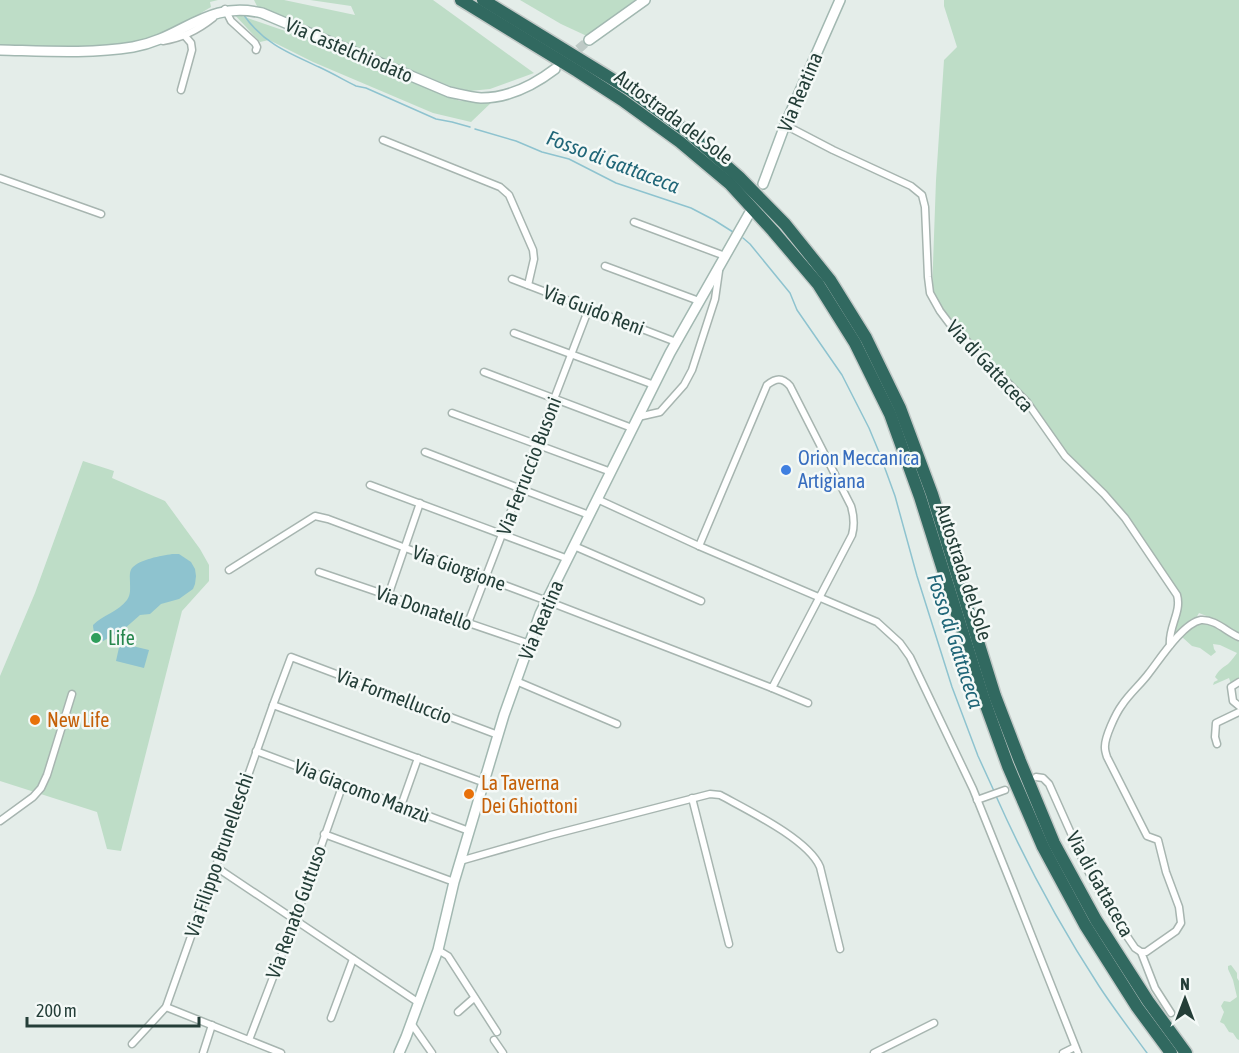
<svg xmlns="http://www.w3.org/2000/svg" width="1239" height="1053" font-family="'Asap Condensed',sans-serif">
<rect width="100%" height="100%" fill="#e4ede9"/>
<g fill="#beddc7">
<path d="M0 0H218L210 2 211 7C192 18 173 31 153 38 105 53 50 47 0 45Z"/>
<path d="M254 0H284L355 15 351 6 310 0H433L534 73 490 89 470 91 450 86 257 6Z"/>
<path d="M520 0H635L589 37 561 24Z"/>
<path d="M944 0H1239V680L1231 684 1229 678 1213 685 1214 682 1218 680 1215 677C1219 670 1222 668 1228 664 1231 661 1235 656 1237 653L1220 645 1213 644 1214 649 1216 652 1211 656 1200 648 1192 646 1182 637C1188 626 1198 623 1209 621V617L1199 613 1196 618 1172 638 1180 612 1181 597 1126 517 1058 445 1049 428 1045 425 941 310 932 292 936 180 944 60 957 47 944 6Z"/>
<path d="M233 13 329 46 460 101H493L471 122 433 113 313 62 269 40 260 42Z"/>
<path d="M83 461 114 471 112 478 165 501 200 549 209 565V581L182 611 121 851 107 849 97 812 0 781V676L35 593Z"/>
<path d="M1231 965 1237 973V978L1239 981V1040L1237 1039 1233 1033 1229 1032 1224 1024 1220 1022 1224 1012 1221 1006 1224 1001 1230 1002 1237 997 1233 980 1228 969V966Z"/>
</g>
<g fill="#8ec3cf">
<path d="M172 554H179L191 562 195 569 196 576 195 584 193 589 179 599 161 604 150 614 140 615 123 630 103 641C97 637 93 633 93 625 103 615 118 612 127 600 131 594 130 589 130 582 130 577 129 572 132 568 140 559 161 556 172 554Z"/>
<path d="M120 643 149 650 144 668 116 661Z"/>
</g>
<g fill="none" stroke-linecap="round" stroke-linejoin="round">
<g stroke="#8ec3cf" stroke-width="1.5">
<path d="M243 14C263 43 288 53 319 67 332 73 344 80 356 86L366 88 436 119 452 122 470 127"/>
<path d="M475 129 516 141 542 152 569 159 616 183 691 208 714 220 733 232"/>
<path d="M743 238 750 244 790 293 797 310 842 375 869 428 879 452 895 496 917 576 952 687 978 756 994 791"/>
<path d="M996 796C1025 861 1060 926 1099 986 1114 1009 1131 1031 1147 1053"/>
</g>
<path stroke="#becac6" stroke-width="9" stroke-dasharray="9 4.5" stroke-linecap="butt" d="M568 58 589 40"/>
<defs>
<g id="street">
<path d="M225 9 231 21 255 43 257 47 256 50"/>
<path d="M163 41C183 38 198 30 213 18"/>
<path d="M181 90 192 50 191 43 185 36"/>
<path d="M785 125 833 150 911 186 922 195 925 207 928 277 930 293 940 311 949 323 1027 402 1065 456 1104 494 1125 518 1177 595C1182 612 1168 627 1170 645"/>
<path d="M383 140 500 187 509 195 533 250 534 259 528 285"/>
<path d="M0 178 101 214"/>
<path d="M634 222 725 256"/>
<path d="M605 266 699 301"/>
<path d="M512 279 676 342"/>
<path d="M514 333 654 385"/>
<path d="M484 372 632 428"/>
<path d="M452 413 611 472"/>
<path d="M638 417 660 412 684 385 692 370 715 299 719 271"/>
<path d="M425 452 589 515"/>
<path d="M370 485 568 559"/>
<path d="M597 499 699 546 877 622 900 643 910 657 973 789 1012 886 1078 1053"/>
<path d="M574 546 701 601"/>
<path d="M229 570 315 516 328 519 547 601 772 688 852 535C855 524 854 516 851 506L790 386C782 377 776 378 767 385L699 546"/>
<path d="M319 572 530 644"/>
<path d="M388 596 420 503"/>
<path d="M468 623 589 308"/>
<path d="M516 681 617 724"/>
<path d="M1239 682 1231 687 1233 701 1239 706"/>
<path d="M772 688 808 703"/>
<path d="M273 705 485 783"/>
<path d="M1217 744 1215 737 1216 723 1239 712"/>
<path d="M256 751 469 831"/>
<path d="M1036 777 1043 778 1049 784 1086 867 1097 888 1118 923 1135 948 1141 952H1146L1176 931 1181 923 1179 907 1166 872 1158 840 1147 836 1107 757C1106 754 1105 751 1105 748 1104 738 1116 713 1122 705 1130 693 1141 684 1149 673 1160 659 1183 623 1201 620 1215 619 1227 632 1239 637"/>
<path d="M692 798 729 944"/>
<path d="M977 800 1005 790"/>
<path d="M401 806 418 758"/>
<path d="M0 821 33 797 41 788 47 775 72 694"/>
<path d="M324 834 454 882"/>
<path d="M460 861 551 835 710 794 720 795C747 810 808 839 820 867L840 949"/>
<path d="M216 867 419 1003"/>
<path d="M438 950 448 956 497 1032"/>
<path d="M1141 952 1155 988 1171 1013"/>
<path d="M166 1007 281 1053"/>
<path d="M458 1012 474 998"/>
<path d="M331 1018 353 959"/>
<path d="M411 1023 432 1053"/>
<path d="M249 1040 295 920 343 784"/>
<path d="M494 1040 503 1053"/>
<path d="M132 1044 166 1007 273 705 291 657 498 735"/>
<path d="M203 1053 212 1025"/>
<path d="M874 1053 934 1023"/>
<path d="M1063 1053 1075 1047"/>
</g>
<g id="secondary">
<path d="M589 40 645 0"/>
<path d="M0 50C44 51 90 54 133 47 184 38 206 0 262 13L449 92C459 94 470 97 481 98 509 98 534 85 555 69"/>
<path d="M763 184 785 125 840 0"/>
<path d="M399 1053 406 1037 438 950 454 882 504 715 540 614 670 353 749 214"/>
</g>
<g id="highway">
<path d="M461 0 577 71 622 100 680 142 730 184 773 231 818 284 855 343 890 414 920 497 984 700 1008 766 1043 847 1085 925 1137 1007 1171 1053"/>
<path d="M483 0 630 90 689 133 739 177 785 224 830 280 866 338 900 408 932 494 995 696 1020 761 1054 843 1096 920 1148 1001 1186 1053"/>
</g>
</defs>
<use href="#street" stroke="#a7b5b0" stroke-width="9"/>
<use href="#secondary" stroke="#a2b8b1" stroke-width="12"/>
<use href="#highway" stroke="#c2c9c7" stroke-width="15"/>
<use href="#street" stroke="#fff" stroke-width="6"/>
<use href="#secondary" stroke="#fff" stroke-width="9"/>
<use href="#highway" stroke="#316960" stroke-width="12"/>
</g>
<circle fill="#3f7fe0" stroke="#f4f9f7" stroke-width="2" cx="786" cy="470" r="6"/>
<circle fill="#2e9e5b" stroke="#f4f9f7" stroke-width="2" cx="96" cy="638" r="6"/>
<g fill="#e8710a" stroke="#f4f9f7" stroke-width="2">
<circle cx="35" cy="720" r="6"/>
<circle cx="469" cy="794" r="6"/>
</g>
<g text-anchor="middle" stroke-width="5" stroke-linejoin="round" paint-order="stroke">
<g font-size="20" fill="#243e38" stroke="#f4f9f7">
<text transform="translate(349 50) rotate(23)" y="7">Via Castelchiodato</text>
<text transform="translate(800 92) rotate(-67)" y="7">Via Reatina</text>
<text transform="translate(674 117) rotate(37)" y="7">Autostrada del Sole</text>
<text transform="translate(594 310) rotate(21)" y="7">Via Guido Reni</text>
<text transform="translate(990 366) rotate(47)" y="7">Via di Gattaceca</text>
<text transform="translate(529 466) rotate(-69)" y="7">Via Ferruccio Busoni</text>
<text transform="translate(459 568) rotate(20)" y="7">Via Giorgione</text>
<text transform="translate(964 572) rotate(72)" y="7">Autostrada del Sole</text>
<text transform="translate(424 608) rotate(19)" y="7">Via Donatello</text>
<text transform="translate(541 620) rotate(-67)" y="7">Via Reatina</text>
<text transform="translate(394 696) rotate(21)" y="7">Via Formelluccio</text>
<text transform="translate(362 791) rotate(21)" y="7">Via Giacomo Manzù</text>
<text transform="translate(219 855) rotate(-71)" y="7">Via Filippo Brunelleschi</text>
<text transform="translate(1100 884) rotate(61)" y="7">Via di Gattaceca</text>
<text transform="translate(296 912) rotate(-70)" y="7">Via Renato Guttuso</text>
</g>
<g font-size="20" fill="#366cbe" stroke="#f4f9f7" text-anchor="start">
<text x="798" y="465">Orion Meccanica<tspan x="798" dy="23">Artigiana</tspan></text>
</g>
<g font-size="20" fill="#27864d" stroke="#f4f9f7" text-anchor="start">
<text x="108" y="645">Life</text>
</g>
<g font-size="20" fill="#c56008" stroke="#f4f9f7" text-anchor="start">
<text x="47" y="727">New Life</text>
<text x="481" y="790">La Taverna<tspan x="481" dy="23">Dei Ghiottoni</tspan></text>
</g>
<g font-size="21" font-style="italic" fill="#206678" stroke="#f4f9f7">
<text transform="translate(613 162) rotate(21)" y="7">Fosso di Gattaceca</text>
<text transform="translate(955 641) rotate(72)" y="7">Fosso di Gattaceca</text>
</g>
</g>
<g transform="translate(1185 999)" stroke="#f4f9f7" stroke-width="4.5" paint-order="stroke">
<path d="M0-4.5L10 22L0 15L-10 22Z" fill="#243e38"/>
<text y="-9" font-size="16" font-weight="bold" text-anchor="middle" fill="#243e38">N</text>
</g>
<path d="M27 1017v9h172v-9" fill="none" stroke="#243e38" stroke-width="3"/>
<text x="36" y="1017" font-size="18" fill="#243e38" stroke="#f4f9f7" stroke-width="4.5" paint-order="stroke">200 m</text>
</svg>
